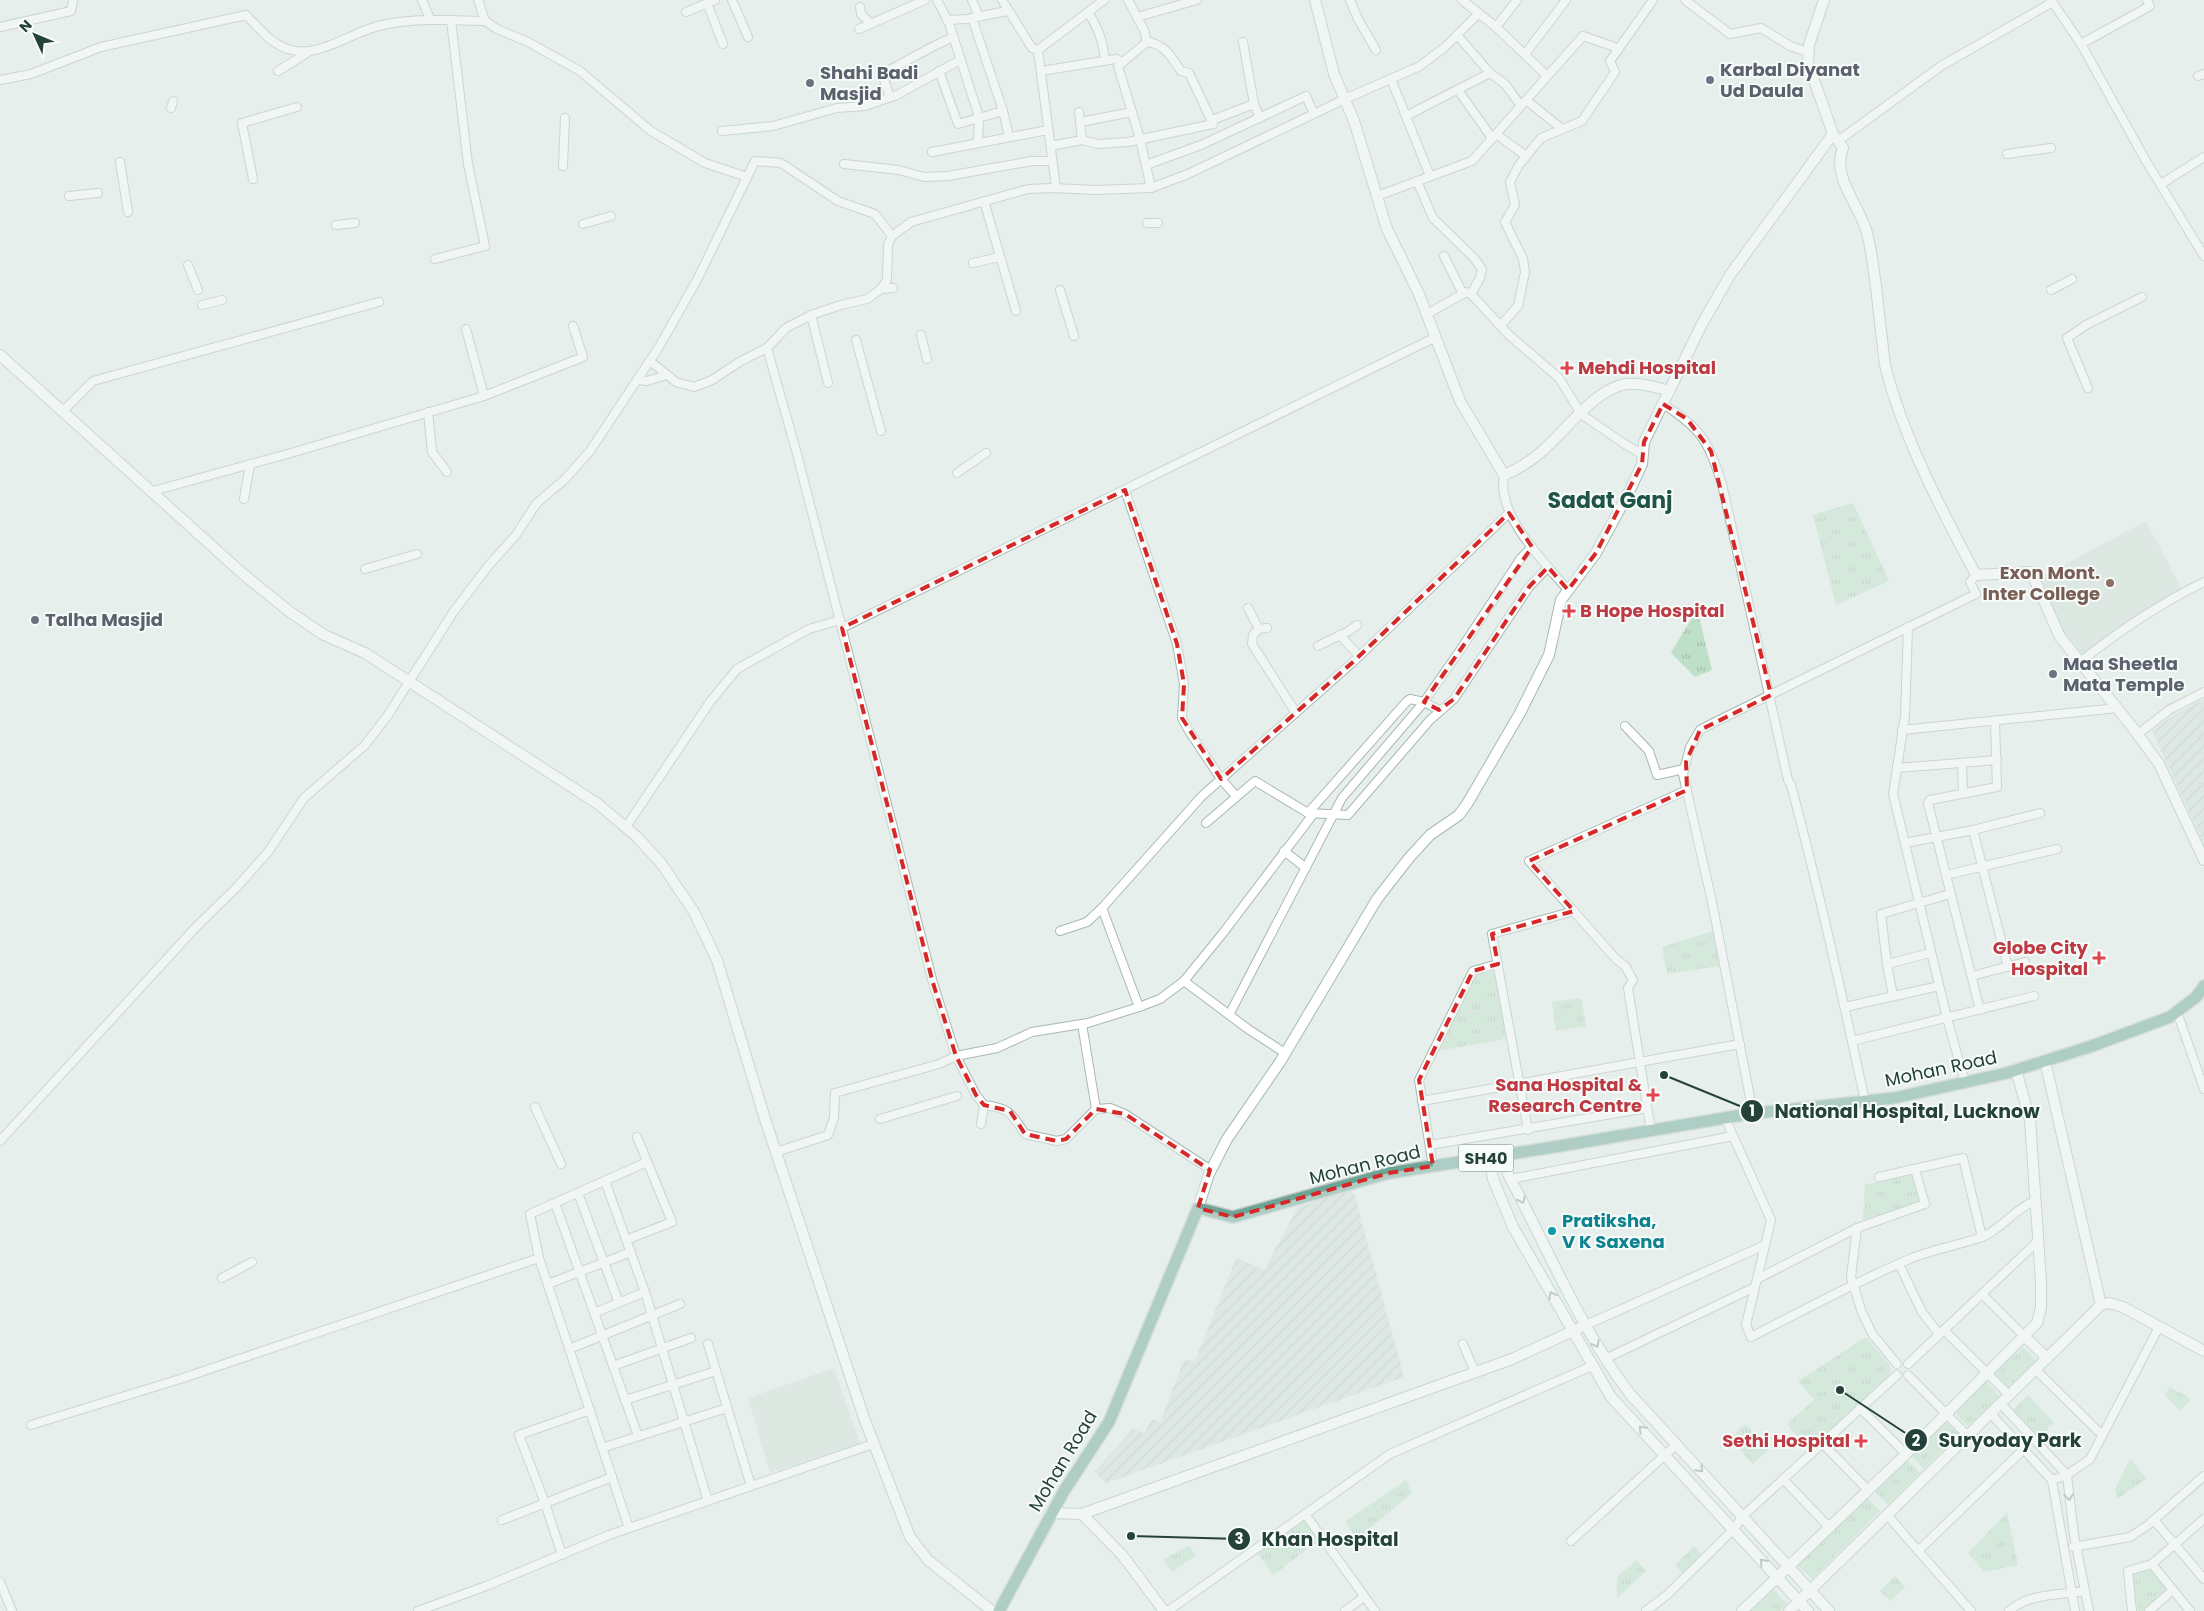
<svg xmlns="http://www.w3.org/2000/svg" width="2204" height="1611" font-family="Poppins,sans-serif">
<defs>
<pattern id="industrial-furrows" width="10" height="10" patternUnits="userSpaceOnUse" patternTransform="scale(1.25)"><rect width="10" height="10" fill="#d4dfda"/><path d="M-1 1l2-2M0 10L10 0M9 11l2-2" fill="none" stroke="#b6c1bc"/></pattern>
<pattern id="grass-tufts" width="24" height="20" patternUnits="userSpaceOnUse" patternTransform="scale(1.25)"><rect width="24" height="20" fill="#bfe0c8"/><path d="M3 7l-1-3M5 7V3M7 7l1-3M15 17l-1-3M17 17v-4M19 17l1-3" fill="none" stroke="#a4c1ad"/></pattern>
</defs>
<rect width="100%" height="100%" fill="#e6efeb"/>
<g fill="#d4dfda">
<path d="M2146 521 2181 588 2145 610 2083 655 2065 634 2039 578Z"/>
<path d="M834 1368 860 1444 770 1473 748 1398Z"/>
</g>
<g fill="url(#industrial-furrows)">
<path d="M2204 699V844L2152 731 2174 715Z"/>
<path d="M1353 1189 1404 1377 1106 1483 1094 1472 1133 1429 1144 1433 1153 1419 1160 1422 1184 1360 1195 1361 1236 1258 1264 1270 1298 1207Z"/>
</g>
<g fill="url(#grass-tufts)">
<path d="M1853 503 1889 581 1836 605 1813 515Z"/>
<path d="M1697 609 1712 670 1695 677 1671 653Z"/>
<path d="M1713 931 1719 966 1667 974 1662 947Z"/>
<path d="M1495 971 1506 1039 1437 1051 1476 975Z"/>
<path d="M1581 998 1586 1026 1556 1031 1552 1002Z"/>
<path d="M1911 1174 1920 1203 1863 1220 1865 1185Z"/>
<path d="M1866 1337 1890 1366V1374L1810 1450 1787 1424 1814 1400 1798 1381Z"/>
<path d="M2023 1347 2036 1360 2008 1387 1995 1374Z"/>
<path d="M1986 1382 1999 1396 1968 1426 1955 1413Z"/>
<path d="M2170 1387 2191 1399 2180 1411 2165 1395Z"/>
<path d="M2028 1395 2054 1423 2037 1438 2012 1411Z"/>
<path d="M1943 1419 1959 1434 1924 1469 1909 1453Z"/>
<path d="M1745 1424 1769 1449 1753 1464 1730 1439Z"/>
<path d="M1905 1458 1920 1473 1888 1505 1873 1489Z"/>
<path d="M2130 1459 2146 1479 2117 1499 2115 1489Z"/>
<path d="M1406 1480 1412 1493 1357 1539 1345 1522Z"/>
<path d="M1867 1497 1880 1511 1812 1579 1797 1565Z"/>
<path d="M2007 1513 2018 1565 1984 1572 1968 1553Z"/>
<path d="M1304 1516 1321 1539 1273 1575 1256 1551Z"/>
<path d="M1189 1546 1196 1555 1172 1572 1163 1559Z"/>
<path d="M1694 1546 1704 1557 1685 1576 1675 1565Z"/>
<path d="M1636 1560 1646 1571 1617 1598V1577Z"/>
<path d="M2152 1570 2169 1591 2144 1611H2138L2132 1574Z"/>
<path d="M1895 1576 1905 1587 1890 1601 1880 1591Z"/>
<path d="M1772 1588 1787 1604 1780 1611H1748Z"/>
</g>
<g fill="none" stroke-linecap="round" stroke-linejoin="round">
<defs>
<g id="street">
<path d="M422 0 430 19"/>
<path d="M478 0 485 21 497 29 528 42 580 71 651 131 705 163 747 177"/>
<path d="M732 0 748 37"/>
<path d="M937 0 949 23 979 117 978 142"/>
<path d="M972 0 979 17"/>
<path d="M1002 0 1032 48 1038 50"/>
<path d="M1128 0 1144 30 1147 42"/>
<path d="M1350 0 1358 19 1376 50"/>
<path d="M1462 0 1496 27 1547 76"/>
<path d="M1685 0 1730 34 1761 28 1790 46 1808 52"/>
<path d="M2051 0 2081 44 2150 6 2147 0"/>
<path d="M707 3 723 44"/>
<path d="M860 7 861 14 871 24"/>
<path d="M686 12 715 0"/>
<path d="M1088 12C1098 28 1103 41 1105 60"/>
<path d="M1137 17 1197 0"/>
<path d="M972 18 1003 111 1009 136"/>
<path d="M947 20 967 19 1007 11"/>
<path d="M0 27 71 11 73 0"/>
<path d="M1496 27 1517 0"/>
<path d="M859 29 925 0"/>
<path d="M1457 35 1490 73 1505 84 1521 106"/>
<path d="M1243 42 1254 104 1260 118"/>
<path d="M2081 44 2146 161 2204 256"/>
<path d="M1525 54 1566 0"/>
<path d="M278 71 307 53"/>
<path d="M939 71 958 124 1003 111"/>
<path d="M1041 71 1116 59 1123 62"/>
<path d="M2198 76 2204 74"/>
<path d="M1391 79 1430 176"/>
<path d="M0 80 31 74 101 47 246 15C255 24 264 35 274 42 311 68 345 33 382 25 416 18 450 20 485 21"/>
<path d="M1458 90 1492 138"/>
<path d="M890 97 882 74 934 46 953 37"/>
<path d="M1526 100 1561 128"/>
<path d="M171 108 173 101"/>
<path d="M1079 112 1082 140"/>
<path d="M1406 116 1490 73"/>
<path d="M1212 120 1254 104"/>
<path d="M1080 122 1132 112"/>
<path d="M722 131 773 126 837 108 865 106 897 95 960 60"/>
<path d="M1496 134 1526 156"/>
<path d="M1838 141 1941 66 2053 2"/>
<path d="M1051 146 1082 140 1098 144 1128 142 1213 124 1189 73 1181 71C1171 57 1165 44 1147 42L1118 66 1140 139 1151 188"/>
<path d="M932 152 1048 130"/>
<path d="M2007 154 2051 148"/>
<path d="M120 162 128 212"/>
<path d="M844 164 899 170 924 177 948 176 1032 161H1052"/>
<path d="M1146 165 1201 145 1306 96 1314 114"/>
<path d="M563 166 565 118"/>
<path d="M253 179 242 123 297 107"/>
<path d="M1417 181 1433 218 1474 258 1482 269 1480 278 1471 294"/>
<path d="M2161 184 2204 157"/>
<path d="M1056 188 1038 50 1104 0"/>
<path d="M69 196 98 193"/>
<path d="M1377 196 1472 161 1583 36 1618 48"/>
<path d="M984 201 1016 311"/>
<path d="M1147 223H1158"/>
<path d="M583 224 611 216"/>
<path d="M336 225 355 223"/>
<path d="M1444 256 1463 294"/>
<path d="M435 259 485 246 468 164 451 20"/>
<path d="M973 263 999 257"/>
<path d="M188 265 198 290"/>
<path d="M881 289 893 288"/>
<path d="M1060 290 1074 336"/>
<path d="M2051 290 2072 279"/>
<path d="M202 305 222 300"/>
<path d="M1427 314 1466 292 1471 294 1509 335 1559 378 1581 414 1623 443 1643 455"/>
<path d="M811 315 828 383"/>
<path d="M1501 325 1518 306 1525 272 1523 259 1505 222 1515 205 1510 182 1519 165 1541 138 1582 121 1615 72 1610 61 1653 0"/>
<path d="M466 329 484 396"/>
<path d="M921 335 927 359"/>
<path d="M856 340 881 431"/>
<path d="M767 348 797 454 933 983 956 1056 976 1095 984 1105C1010 1108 1011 1113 1025 1134L1057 1141 1066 1139 1096 1109 1110 1108 1125 1114 1211 1170"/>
<path d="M650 361 676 382 694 387 712 380 741 361 767 348 786 328 811 315 841 305 867 299 881 289 887 280 888 245 892 236 911 222 1028 189 1053 188 1095 190 1151 188 1188 174 1345 99 1420 66 1445 47 1479 13"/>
<path d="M637 380 647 381 667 375"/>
<path d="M2088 388 2067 338 2086 325 2142 297"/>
<path d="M1663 404C1702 429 1708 441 1722 484L1788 780 1791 785C1819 890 1842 995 1865 1101"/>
<path d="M62 412 93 381 379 302"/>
<path d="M428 412 432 452 447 472"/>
<path d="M957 473 986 453"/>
<path d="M1504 475C1496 515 1544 562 1568 590"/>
<path d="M1125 490 1177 644 1184 684 1182 718 1189 731 1221 779 1236 796"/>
<path d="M153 491 291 453 484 396 583 357 573 326"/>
<path d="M244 499 250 464"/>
<path d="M365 569 417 554"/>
<path d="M1248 608 1259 629 1267 628"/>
<path d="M1908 627 1905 716 1893 794 1947 1018 1965 1082"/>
<path d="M842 628 1436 337"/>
<path d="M1259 629 1253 635 1252 644 1296 713"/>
<path d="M1340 635 1359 656"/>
<path d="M1318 646 1349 631 1357 625"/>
<path d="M2080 662C2119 631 2159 604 2204 582"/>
<path d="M1625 726 1649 751 1657 775 1684 769"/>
<path d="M1902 730 2118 708"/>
<path d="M2138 734 2169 710 2204 692"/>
<path d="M1962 763 1963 794"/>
<path d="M1897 768 1997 760"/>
<path d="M1308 813 1407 701 1410 699 1424 702 1439 710"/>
<path d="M1206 823 1255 781 1308 813 1348 815 1430 720 1454 699 1529 587 1548 567"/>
<path d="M626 827 710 702 737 669 809 629 840 620"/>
<path d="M1973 830 2008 967"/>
<path d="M1905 843 1973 830 2040 813"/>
<path d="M1284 851 1306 868"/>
<path d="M1946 875 2057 849"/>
<path d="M1060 931 1087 922 1102 908"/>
<path d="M1930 953 1887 964 1881 914 1950 894"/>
<path d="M1887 964 1893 996"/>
<path d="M1972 976 2025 962"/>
<path d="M1184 981 1248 1029 1285 1053"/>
<path d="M1139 1007 1160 999 1184 981 1223 933 1314 813"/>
<path d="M1845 1007 1939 986"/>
<path d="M1980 1010 1928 803 1930 800 1997 787 1995 721"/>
<path d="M2177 1012 2204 1089"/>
<path d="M1229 1015 1342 798 1424 702 1463 646 1521 558 1532 547"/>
<path d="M1082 1024 1096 1109"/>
<path d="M1852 1041 2034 996"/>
<path d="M1422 1101 1740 1044"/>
<path d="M535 1107 561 1164"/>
<path d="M1753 1113 1712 902 1683 774 1690 747 1700 730 1711 724 1976 594 1970 582 1976 575"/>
<path d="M1725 1118 1771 1220 1746 1325 1751 1337C1804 1310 1857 1281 1912 1258 1935 1249 1959 1245 1982 1237 2002 1229 2014 1209 2035 1201"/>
<path d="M880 1119 957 1096"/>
<path d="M981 1124 984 1105"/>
<path d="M1528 1130 1492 934 1574 911"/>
<path d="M1651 1131 1628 988 1633 980 1625 966 1616 959 1529 861 1687 790"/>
<path d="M0 1141 197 926 237 887 268 852 304 798 365 745 388 715 454 611 489 565 516 535 536 504 565 479 590 451 633 386 659 347 698 278 755 161 781 163 838 201 875 214 892 236"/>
<path d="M1430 1145 1647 1108"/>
<path d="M776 1152 828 1135 834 1118 835 1093 939 1064 956 1056 997 1048 1032 1032 1088 1023 1139 1007 1102 908 1202 796 1353 662 1509 513"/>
<path d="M1433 1166 1419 1080 1473 971 1498 964"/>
<path d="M1879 1177 1963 1158 1982 1237"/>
<path d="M1511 1179 1733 1136"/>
<path d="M605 1181 645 1292 708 1501"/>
<path d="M578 1193 619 1303"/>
<path d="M555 1203 638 1436"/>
<path d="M1857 1228 1851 1277 1862 1313 1873 1335 1897 1364"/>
<path d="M626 1240 672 1222 637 1137"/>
<path d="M1899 1264 1922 1312 1939 1334"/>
<path d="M222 1278 252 1262"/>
<path d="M1757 1279 1857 1228 1925 1204 1915 1169"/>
<path d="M548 1284 631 1252"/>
<path d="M1982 1294 2025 1337"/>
<path d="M594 1313 645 1292"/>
<path d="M1586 1325 1765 1245"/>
<path d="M1944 1330 2009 1395"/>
<path d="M708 1344 751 1486"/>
<path d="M1463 1344 1475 1372"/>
<path d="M569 1349 680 1304"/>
<path d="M1605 1359 1755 1287"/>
<path d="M1908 1364 2038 1241"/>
<path d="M613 1366 691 1338"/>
<path d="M2035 1369 2102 1435"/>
<path d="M1908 1375 1968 1436"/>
<path d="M625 1400 716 1371"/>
<path d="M2001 1404 2067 1475 2074 1535 2089 1611"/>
<path d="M1860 1408 1906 1454"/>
<path d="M1991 1414 2052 1480 2075 1611"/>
<path d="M31 1425 180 1379 539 1258"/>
<path d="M1822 1443 1868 1490"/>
<path d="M602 1448 727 1408"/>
<path d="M1783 1479 1829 1527"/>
<path d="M2052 1480 2067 1475 2090 1459 2159 1327"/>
<path d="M1305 1514 1375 1611"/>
<path d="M1887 1515 1971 1611"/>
<path d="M502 1520 612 1477"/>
<path d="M2154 1520 2204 1579"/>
<path d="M629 1528 539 1258 530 1214 647 1162"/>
<path d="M1571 1541 1677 1444"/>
<path d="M2073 1547 2130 1537 2148 1525 2204 1476"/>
<path d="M1918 1551 2024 1449"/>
<path d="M562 1555 545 1503 519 1435 590 1410"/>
<path d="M2152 1564 2190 1611"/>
<path d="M0 1582 12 1611"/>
<path d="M418 1611 486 1586 609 1535 873 1444"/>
<path d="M1168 1611 1390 1454 1592 1366"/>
<path d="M1345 1611 1364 1597"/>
<path d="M1646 1611 1668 1594 1734 1529 1743 1516 1897 1375"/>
<path d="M2009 1611C2029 1593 2060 1595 2085 1591"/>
<path d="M2132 1611 2128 1571 2152 1564 2204 1519"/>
<path d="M2149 1611 2173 1590"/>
</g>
<g id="secondary">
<path d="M1315 0 1334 74 1354 121 1387 229 1419 294 1460 401 1504 475C1517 470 1529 462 1540 453 1563 434 1596 387 1627 384 1641 383 1656 387 1669 391"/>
<path d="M1824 0 1809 45 1808 63 1833 134 1843 148C1831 177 1860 206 1867 233 1875 265 1877 299 1881 331 1883 344 1883 357 1886 369 1904 439 1942 511 1976 575L2031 572 2060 637 2133 728 2159 764 2204 860"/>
<path d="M0 355 243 574 290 612 324 635 365 653 598 804 636 836 661 863 694 912 717 960 765 1119 864 1418 910 1537 928 1560 992 1611"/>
<path d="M2045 1061 2101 1305"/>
<path d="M1501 1156 1509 1176C1548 1249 1580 1328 1630 1394L1829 1611"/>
<path d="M1489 1157 1493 1179 1513 1227 1611 1397 1808 1611"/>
<path d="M1198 1208 1209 1174 1227 1139 1280 1062 1377 899 1409 858 1430 835 1459 815 1467 804 1520 713 1549 655 1561 600 1596 553 1630 490 1642 464 1644 442 1702 324 1730 275 1833 134"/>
<path d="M2025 1337 2047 1358"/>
<path d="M1052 1513 1082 1514 1512 1359 1586 1325"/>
<path d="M1082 1514 1123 1556 1164 1611"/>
<path d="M1742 1611 1906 1454 2037 1323 2041 1308V1281L2032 1149 2030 1120 2016 1070"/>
<path d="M1789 1611 2101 1305 2109 1303 2123 1307 2204 1351"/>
</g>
<path id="primary" d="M999 1611 1064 1491 1109 1422 1198 1208 1233 1217 1389 1173 1554 1147 1748 1114 1894 1098 2007 1073 2092 1046 2170 1017 2196 997 2204 986"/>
</defs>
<use href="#street" stroke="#a8b8b2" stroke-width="10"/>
<use href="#secondary" stroke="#a4bbb3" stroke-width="12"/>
<use href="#primary" stroke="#c2cac8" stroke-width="14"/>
<use href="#street" stroke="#fff" stroke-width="8"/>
<use href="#secondary" stroke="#fff" stroke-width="10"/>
<use href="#primary" stroke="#6aa596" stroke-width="11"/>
</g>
<defs><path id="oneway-chevron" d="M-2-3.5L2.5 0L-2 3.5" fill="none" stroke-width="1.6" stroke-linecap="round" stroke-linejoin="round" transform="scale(1.25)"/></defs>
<g stroke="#92a09c">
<use href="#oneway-chevron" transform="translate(1522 1200) rotate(63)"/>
<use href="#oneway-chevron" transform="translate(1552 1295) rotate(-119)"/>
<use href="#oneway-chevron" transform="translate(1596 1344) rotate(61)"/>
<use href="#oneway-chevron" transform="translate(1642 1429) rotate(-133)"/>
<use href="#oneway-chevron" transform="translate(1700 1469) rotate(47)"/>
<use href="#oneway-chevron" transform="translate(2069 1497) rotate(83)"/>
<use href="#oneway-chevron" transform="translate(1763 1562) rotate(-132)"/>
</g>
<path d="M0 0H2204V1611H0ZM1663 404 1687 419 1711 451 1771 695 1700 730 1686 762 1687 790 1529 861 1574 911 1492 934 1498 964 1473 971 1419 1080 1433 1166 1389 1173 1233 1217 1198 1208 1210 1170 1125 1114 1096 1109 1066 1139 1057 1141 1025 1134 1010 1111 984 1105 976 1095 956 1056 933 983 842 628 1125 490 1177 644 1184 684 1182 718 1221 779 1353 662 1509 513 1532 547 1424 702 1439 710 1454 699 1529 587 1548 567 1568 590 1596 553 1642 464 1644 442Z" fill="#e6efeb" fill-opacity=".55" fill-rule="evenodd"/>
<path fill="none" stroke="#d62828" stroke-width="4" stroke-dasharray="10 6" stroke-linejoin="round" d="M1663 404 1687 419 1711 451 1771 695 1700 730 1686 762 1687 790 1529 861 1574 911 1492 934 1498 964 1473 971 1419 1080 1433 1166 1389 1173 1233 1217 1198 1208 1210 1170 1125 1114 1096 1109 1066 1139 1057 1141 1025 1134 1010 1111 984 1105 976 1095 956 1056 933 983 842 628 1125 490 1177 644 1184 684 1182 718 1221 779 1353 662 1509 513 1532 547 1424 702 1439 710 1454 699 1529 587 1548 567 1568 590 1596 553 1642 464 1644 442Z"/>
<g fill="#6b7280" stroke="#f7fbf9" stroke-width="2">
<circle cx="1710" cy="80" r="5"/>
<circle cx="810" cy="83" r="5"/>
<circle cx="35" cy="620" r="5"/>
<circle cx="2053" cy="674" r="5"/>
</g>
<g fill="#e0444e" stroke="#f7fbf9" stroke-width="2">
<path d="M1564.5 360.5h5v5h5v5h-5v5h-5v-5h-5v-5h5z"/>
<path d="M1566.5 603.5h5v5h5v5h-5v5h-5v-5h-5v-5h5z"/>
<path d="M2096.5 950.5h5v5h5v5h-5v5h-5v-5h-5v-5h5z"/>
<path d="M1650.5 1087.5h5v5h5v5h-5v5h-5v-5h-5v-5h5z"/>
<path d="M1858.5 1433.5h5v5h5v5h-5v5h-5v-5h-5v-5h5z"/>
</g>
<circle fill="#8d6e63" stroke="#f7fbf9" stroke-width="2" cx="2110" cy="583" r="5"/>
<circle fill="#0f9aa8" stroke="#f7fbf9" stroke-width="2" cx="1552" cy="1231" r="5"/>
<g text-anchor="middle" stroke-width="4" stroke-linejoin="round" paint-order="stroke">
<rect fill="#f7fbf9" stroke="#637a73" stroke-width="1" x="1458.5" y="1144.5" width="55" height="27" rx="4"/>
<g font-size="16" font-weight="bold" fill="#24423a">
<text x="1486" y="1164">SH40</text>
</g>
<g font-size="18" font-weight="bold" fill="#5b616d" stroke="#f7fbf9" text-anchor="start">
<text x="1720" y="76">Karbal Diyanat<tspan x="1720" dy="21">Ud Daula</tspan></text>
<text x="820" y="79">Shahi Badi<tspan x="820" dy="21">Masjid</tspan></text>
<text x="45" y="626">Talha Masjid</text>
<text x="2063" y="670">Maa Sheetla<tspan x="2063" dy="21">Mata Temple</tspan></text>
</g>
<g font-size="18" font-weight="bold" fill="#be3a42" stroke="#f7fbf9" text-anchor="end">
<text x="1578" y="374" text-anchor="start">Mehdi Hospital</text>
<text x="1580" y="617" text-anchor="start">B Hope Hospital</text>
<text x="2088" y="954">Globe City<tspan x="2088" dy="21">Hospital</tspan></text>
<text x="1642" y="1091">Sana Hospital &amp;<tspan x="1642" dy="21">Research Centre</tspan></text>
<text x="1850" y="1447">Sethi Hospital</text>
</g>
<g font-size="18" font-weight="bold" fill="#785e54" stroke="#f7fbf9" text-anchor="end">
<text x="2100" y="579">Exon Mont.<tspan x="2100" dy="21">Inter College</tspan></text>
</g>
<g font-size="18" fill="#24423a" stroke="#f7fbf9">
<text transform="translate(1941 1069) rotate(-12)" y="6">Mohan Road</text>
<text transform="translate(1365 1165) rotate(-14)" y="6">Mohan Road</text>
<text transform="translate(1063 1461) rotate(-59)" y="6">Mohan Road</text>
</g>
<g font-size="18" font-weight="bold" fill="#0d838f" stroke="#f7fbf9" text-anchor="start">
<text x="1562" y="1227">Pratiksha,<tspan x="1562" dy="21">V K Saxena</tspan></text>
</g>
<g font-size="22" font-weight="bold" fill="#1f5548" stroke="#f7fbf9">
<text x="1610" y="508">Sadat Ganj</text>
</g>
</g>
<path fill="none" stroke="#24423a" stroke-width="2" d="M1664 1075L1752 1111M1840 1390L1916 1440M1131 1536L1239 1539"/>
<g fill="#24423a" stroke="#f7fbf9" stroke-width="2">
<circle cx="1664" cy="1075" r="5"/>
<circle cx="1840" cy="1390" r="5"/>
<circle cx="1131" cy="1536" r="5"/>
<circle cx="1752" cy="1111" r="12"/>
<circle cx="1916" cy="1440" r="12"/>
<circle cx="1239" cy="1539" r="12"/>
</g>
<g font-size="15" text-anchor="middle" font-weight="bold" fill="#fff">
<text x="1752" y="1116">1</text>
<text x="1916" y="1446">2</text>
<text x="1239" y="1544">3</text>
</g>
<g font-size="19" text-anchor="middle" font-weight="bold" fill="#24423a" stroke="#f7fbf9" stroke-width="4" stroke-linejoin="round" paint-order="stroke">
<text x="1907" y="1118">National Hospital, Lucknow</text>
<text x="2010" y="1447">Suryoday Park</text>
<text x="1330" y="1546">Khan Hospital</text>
</g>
<g transform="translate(35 35) rotate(314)" stroke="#f7fbf9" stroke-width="4" paint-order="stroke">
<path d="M0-4L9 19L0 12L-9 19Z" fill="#24423a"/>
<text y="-8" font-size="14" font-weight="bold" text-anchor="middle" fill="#24423a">N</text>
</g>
</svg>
